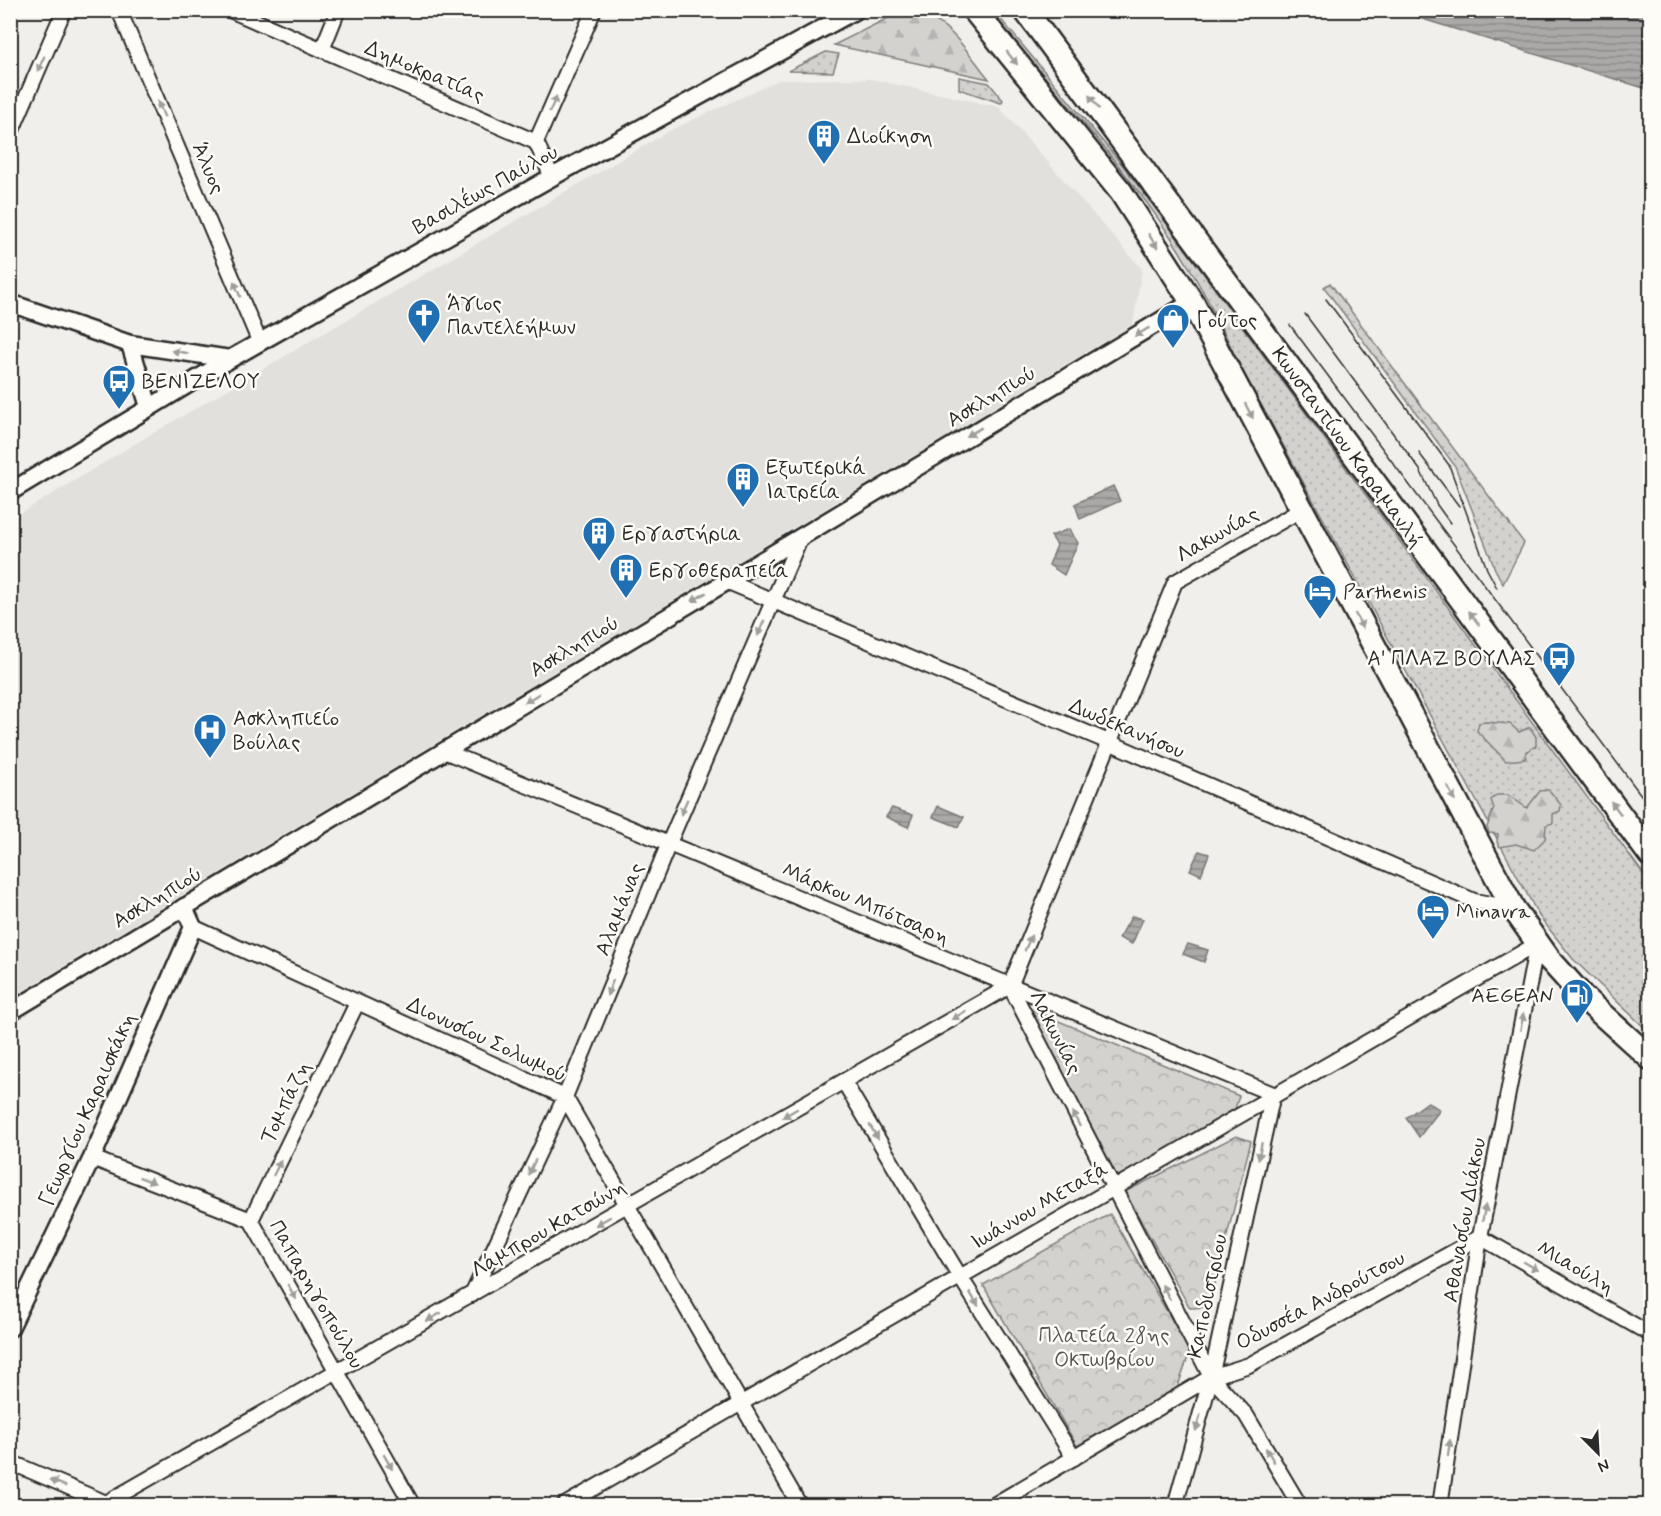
<svg xmlns="http://www.w3.org/2000/svg" width="1661" height="1516" font-family="Mynerve,sans-serif">
<defs>
<pattern id="grass-dots" width="8" height="8" patternUnits="userSpaceOnUse" patternTransform="scale(1.5)"><rect width="8" height="8" fill="#d3d2cf"/><path d="M2 2h.1M6 6h.1" fill="none" stroke="#b5b4b2" stroke-width="1.8" stroke-linecap="round"/></pattern>
<pattern id="forest-firs" width="22" height="20" patternUnits="userSpaceOnUse" patternTransform="scale(1.5)"><rect width="22" height="20" fill="#d3d2cf"/><path d="M5 1l3.5 6h-7zM16 11l3.5 6h-7z" fill="#b5b4b2"/></pattern>
<pattern id="park-crowns" width="20" height="18" patternUnits="userSpaceOnUse" patternTransform="scale(1.5)"><rect width="20" height="18" fill="#d3d2cf"/><path d="M2 6a3 3 0 1 1 6 0M12 15a3 3 0 1 1 6 0" fill="none" stroke="#b5b4b2"/></pattern>
<pattern id="water-rules" width="6" height="5" patternUnits="userSpaceOnUse" patternTransform="scale(1.5)"><rect width="6" height="5" fill="#aaa9a7"/><path d="M0 2.5h6" fill="none" stroke="#8b8a88"/></pattern>
</defs>
<rect width="100%" height="100%" fill="#f0efeb"/>
<filter id="ink" filterUnits="userSpaceOnUse"><feTurbulence type="fractalNoise" baseFrequency=".0167" numOctaves="2"/><feDisplacementMap in="SourceGraphic" scale="12" xChannelSelector="R" yChannelSelector="G"/><feConvolveMatrix kernelMatrix="1 2 1 2 8 2 1 2 1" color-interpolation-filters="sRGB"/></filter>
<g filter="url(#ink)">
<path fill="#e1e0dc" d="M871 79 999 107 1142 269 1133 324 11 998V519L138 442 671 130 779 80Z"/>
<g fill="url(#grass-dots)" stroke="#7f7e7d" stroke-width="1.5">
<path d="M989 11H994L1124 167 1173 232 1650 883V1033L1573 959 1539 916 1239 364C1219 320 1196 276 1170 236 1118 158 1049 83 989 11Z"/>
<path d="M826 52 839 54 833 72 788 71Z"/>
<path d="M959 77 989 83 1003 100 1001 103 959 89Z"/>
<path d="M1330 283 1524 543 1503 584 1495 569 1455 466 1324 287Z"/>
</g>
<g fill="url(#forest-firs)" stroke="#7f7e7d" stroke-width="1.5">
<path d="M900 12C945 11 963 47 989 79L834 45Z"/>
<path d="M1486 722 1510 724 1519 732 1530 727 1536 737V746L1527 751 1525 759 1506 761 1477 731 1479 723Z"/>
<path d="M1549 790 1561 805 1560 811 1553 814V823L1546 825 1545 839 1534 850 1516 844 1500 847 1497 842 1498 834 1489 833 1487 827 1494 808 1491 800 1497 795H1508L1527 808 1540 791Z"/>
</g>
<g fill="url(#park-crowns)" stroke="#7f7e7d" stroke-width="1.5">
<path d="M1025 1007 1239 1096 1235 1109 1118 1178Z"/>
<path d="M1236 1136 1251 1141 1209 1307 1190 1308 1125 1192Z"/>
<path d="M1110 1214 1190 1351 1177 1389 1077 1446 983 1285Z"/>
</g>
<g fill="url(#water-rules)" stroke="#777775" stroke-width="1.5">
<path d="M1397 11H1650V90Z"/>
<path d="M1113 486 1120 501 1080 519 1075 504Z"/>
<path d="M1069 529 1078 543 1064 575 1049 565 1057 545 1051 536Z"/>
<path d="M938 806 964 817 959 827 933 817Z"/>
<path d="M892 808 913 815 908 827 886 817Z"/>
<path d="M1199 851 1209 854 1201 875 1190 870Z"/>
<path d="M1132 916 1143 919 1132 944 1119 938Z"/>
<path d="M1188 944 1208 950 1204 962 1183 954Z"/>
<path d="M1428 1102 1440 1110 1419 1137 1406 1118Z"/>
</g>
<g fill="none" stroke-linecap="round" stroke-linejoin="round">
<defs>
<g id="minor">
<path d="M119 10 260 343"/>
<path d="M230 10 536 142"/>
<path d="M322 50 338 10"/>
<path d="M10 135 64 10"/>
<path d="M552 177 536 142 594 10"/>
<path d="M726 581 1111 743 1474 901 1513 908"/>
<path d="M444 751 1273 1094 1211 1377 1175 1506"/>
<path d="M193 927 565 1097 800 1506"/>
<path d="M844 1082 959 1275 1074 1458"/>
<path d="M92 1158 251 1220 413 1506"/>
<path d="M251 1220 357 1003"/>
<path d="M472 1295 565 1097 669 843 801 536"/>
<path d="M10 1462 106 1503"/>
<path d="M106 1503 1010 986"/>
<path d="M563 1506 1537 944"/>
<path d="M992 1506 1211 1377 1249 1365 1480 1237 1650 1334"/>
<path d="M1300 1506 1246 1415 1211 1377 1010 986 1175 582 1301 510"/>
<path d="M1440 1506 1480 1237 1537 944"/>
</g>
<g id="tertiary">
<path d="M10 303 130 344 230 359"/>
<path d="M130 344 149 407"/>
<path d="M10 492 230 359 552 177 856 10"/>
<path d="M10 1012 1192 302"/>
<path d="M10 1328 92 1158 193 927 184 907"/>
</g>
<g id="trunk">
<path d="M974 10 1121 192 1192 302 1513 908 1549 959 1585 999 1650 1058"/>
<path d="M1025 10 1650 855"/>
</g>
</defs>
<use href="#minor" stroke="#2b2b2b" stroke-width="18"/>
<use href="#tertiary" stroke="#2b2b2b" stroke-width="21"/>
<use href="#trunk" stroke="#2b2b2b" stroke-width="27"/>
<use href="#minor" stroke="#fdfcf7" stroke-width="14"/>
<use href="#tertiary" stroke="#fdfcf7" stroke-width="16"/>
<use href="#trunk" stroke="#fdfcf7" stroke-width="22"/>
<g stroke="#2b2b2b" stroke-width="1.5">
<path d="M1326 299 1449 465 1487 569 1497 588"/>
<path d="M1305 314 1420 470 1437 505 1450 523"/>
<path d="M1290 325 1650 807"/>
<path d="M1419 453 1459 506"/>
</g>
</g>
<defs><path id="oneway-solid" d="M-6-.8H1V-3.2L6.5 0L1 3.2V.8H-6Z" transform="scale(1.5)"/></defs>
<g fill="#9e9e9b">
<use href="#oneway-solid" transform="translate(1012 58) rotate(51)"/>
<use href="#oneway-solid" transform="translate(41 64) rotate(113)"/>
<use href="#oneway-solid" transform="translate(1094 102) rotate(-127)"/>
<use href="#oneway-solid" transform="translate(553 104) rotate(-66)"/>
<use href="#oneway-solid" transform="translate(161 109) rotate(-113)"/>
<use href="#oneway-solid" transform="translate(1153 241) rotate(57)"/>
<use href="#oneway-solid" transform="translate(237 289) rotate(-113)"/>
<use href="#oneway-solid" transform="translate(1142 332) rotate(149)"/>
<use href="#oneway-solid" transform="translate(180 352) rotate(-171)"/>
<use href="#oneway-solid" transform="translate(1249 411) rotate(62)"/>
<use href="#oneway-solid" transform="translate(974 432) rotate(149)"/>
<use href="#oneway-solid" transform="translate(699 597) rotate(149)"/>
<use href="#oneway-solid" transform="translate(1474 618) rotate(-127)"/>
<use href="#oneway-solid" transform="translate(1359 621) rotate(62)"/>
<use href="#oneway-solid" transform="translate(761 628) rotate(113)"/>
<use href="#oneway-solid" transform="translate(532 698) rotate(149)"/>
<use href="#oneway-solid" transform="translate(1451 793) rotate(62)"/>
<use href="#oneway-solid" transform="translate(684 807) rotate(113)"/>
<use href="#oneway-solid" transform="translate(1616 808) rotate(-127)"/>
<use href="#oneway-solid" transform="translate(1028 943) rotate(-67)"/>
<use href="#oneway-solid" transform="translate(610 988) rotate(112)"/>
<use href="#oneway-solid" transform="translate(959 1015) rotate(150)"/>
<use href="#oneway-solid" transform="translate(1522 1022) rotate(-79)"/>
<use href="#oneway-solid" transform="translate(790 1113) rotate(150)"/>
<use href="#oneway-solid" transform="translate(1076 1119) rotate(-117)"/>
<use href="#oneway-solid" transform="translate(874 1132) rotate(59)"/>
<use href="#oneway-solid" transform="translate(1260 1151) rotate(102)"/>
<use href="#oneway-solid" transform="translate(532 1167) rotate(115)"/>
<use href="#oneway-solid" transform="translate(277 1168) rotate(-64)"/>
<use href="#oneway-solid" transform="translate(147 1180) rotate(21)"/>
<use href="#oneway-solid" transform="translate(1484 1213) rotate(-79)"/>
<use href="#oneway-solid" transform="translate(603 1221) rotate(150)"/>
<use href="#oneway-solid" transform="translate(1531 1266) rotate(30)"/>
<use href="#oneway-solid" transform="translate(292 1292) rotate(60)"/>
<use href="#oneway-solid" transform="translate(1166 1292) rotate(-118)"/>
<use href="#oneway-solid" transform="translate(974 1299) rotate(58)"/>
<use href="#oneway-solid" transform="translate(434 1317) rotate(150)"/>
<use href="#oneway-solid" transform="translate(1198 1423) rotate(106)"/>
<use href="#oneway-solid" transform="translate(1449 1448) rotate(-82)"/>
<use href="#oneway-solid" transform="translate(1270 1455) rotate(-121)"/>
<use href="#oneway-solid" transform="translate(388 1462) rotate(60)"/>
<use href="#oneway-solid" transform="translate(58 1483) rotate(-157)"/>
</g>
</g>
<defs>
<symbol id="building-pin" viewBox="-11 -11 22 30"><path d="M0 17L-7.5 6A9.5 9.5 0 1 1 7.5 6Z" fill="#1f6fb2" stroke="#fdfcf7"/><path d="M-4-6H4V6H1V3H-1V6H-4ZM-2.5-4.3h1.7v1.8h-1.7ZM.8-4.3h1.7v1.8H.8ZM-2.5-1h1.7V.8h-1.7ZM.8-1h1.7V.8H.8Z" fill="#fff"/></symbol>
<symbol id="church-pin" viewBox="-11 -11 22 30"><path d="M0 17L-7.5 6A9.5 9.5 0 1 1 7.5 6Z" fill="#1f6fb2" stroke="#fdfcf7"/><path d="M-1.2-6h2.4v3.5h3.3v2.4h-3.3V6h-2.4V-.1h-3.3v-2.4h3.3Z" fill="#fff"/></symbol>
<symbol id="shop-pin" viewBox="-11 -11 22 30"><path d="M0 17L-7.5 6A9.5 9.5 0 1 1 7.5 6Z" fill="#1f6fb2" stroke="#fdfcf7"/><path d="M-5-2.5h2.3a2.7 3.5 0 0 1 5.4 0H5L5.5 6h-11ZM-1.5-2.5h3a1.5 2.3 0 0 0-3 0Z" fill="#fff"/></symbol>
<symbol id="bus-pin" viewBox="-11 -11 22 30"><path d="M0 17L-7.5 6A9.5 9.5 0 1 1 7.5 6Z" fill="#1f6fb2" stroke="#fdfcf7"/><path d="M-5-6H5V4H4V6H2V4H-2V6H-4V4H-5ZM-3.5-4V0h7V-4ZM-3.5 1.2v1.5H-2V1.2ZM2 1.2v1.5H3.5V1.2Z" fill="#fff"/></symbol>
<symbol id="hotel-pin" viewBox="-11 -11 22 30"><path d="M0 17L-7.5 6A9.5 9.5 0 1 1 7.5 6Z" fill="#1f6fb2" stroke="#fdfcf7"/><path d="M-6-4.5h1.5V1H6V5H4.5V3h-9V5H-6ZM-4 0a1.8 1.8 0 1 1 3.6 0ZM.5 0V-2.5h3Q6-2.5 6 0Z" fill="#fff"/></symbol>
<symbol id="hospital-pin" viewBox="-11 -11 22 30"><path d="M0 17L-7.5 6A9.5 9.5 0 1 1 7.5 6Z" fill="#1f6fb2" stroke="#fdfcf7"/><path d="M-5-5h3v3.5h4V-5h3V5h-3V1.5h-4V5h-3Z" fill="#fff"/></symbol>
<symbol id="fuel-pin" viewBox="-11 -11 22 30"><path d="M0 17L-7.5 6A9.5 9.5 0 1 1 7.5 6Z" fill="#1f6fb2" stroke="#fdfcf7"/><path d="M-5.5-6h7V0h2V4h1.3V-2.5L3-4.5l.8-.8L6-3V5H2.5V1h-1V6h-7ZM-4.2-4.7v3.2H.2V-4.7Z" fill="#fff"/></symbol>
</defs>
<g fill-rule="evenodd">
<use href="#building-pin" x="805" y="117" width="38" height="52"/>
<use href="#church-pin" x="405" y="296" width="38" height="52"/>
<use href="#shop-pin" x="1154" y="301" width="38" height="52"/>
<use href="#bus-pin" x="100" y="362" width="38" height="52"/>
<use href="#building-pin" x="724" y="460" width="38" height="52"/>
<use href="#building-pin" x="580" y="514" width="38" height="52"/>
<use href="#building-pin" x="607" y="551" width="38" height="52"/>
<use href="#hotel-pin" x="1301" y="572" width="38" height="52"/>
<use href="#bus-pin" x="1540" y="639" width="38" height="52"/>
<use href="#hospital-pin" x="191" y="711" width="38" height="52"/>
<use href="#hotel-pin" x="1414" y="892" width="38" height="52"/>
<use href="#fuel-pin" x="1558" y="976" width="38" height="52"/>
</g>
<g text-anchor="middle" stroke-width="5" stroke-linejoin="round" paint-order="stroke">
<g font-size="21" fill="#2b2b2b" stroke="#fdfcf7">
<text transform="translate(425 71) rotate(23)" y="7">Δημοκρατίας</text>
<text transform="translate(209 168) rotate(67)" y="7">Άλυος</text>
<text transform="translate(485 189) rotate(-29)" y="7">Βασιλέως Παύλου</text>
<text transform="translate(991 396) rotate(-31)" y="7">Ασκληπιού</text>
<text transform="translate(1348 447) rotate(54)" y="7">Κωνσταντίνου Καραμανλή</text>
<text transform="translate(1217 534) rotate(-30)" y="7">Λακωνίας</text>
<text transform="translate(574 646) rotate(-31)" y="7">Ασκληπιού</text>
<text transform="translate(1127 728) rotate(23)" y="7">Δωδεκανήσου</text>
<text transform="translate(157 897) rotate(-31)" y="7">Ασκληπιού</text>
<text transform="translate(866 903) rotate(23)" y="7">Μάρκου Μπότσαρη</text>
<text transform="translate(619 909) rotate(-68)" y="7">Αλαμάνας</text>
<text transform="translate(1056 1032) rotate(63)" y="7">Λακωνίας</text>
<text transform="translate(487 1039) rotate(25)" y="7">Διονυσίου Σολωμού</text>
<text transform="translate(285 1102) rotate(-64)" y="7">Τομπάζη</text>
<text transform="translate(87 1109) rotate(-66)" y="7">Γεωργίου Καραισκάκη</text>
<text transform="translate(1039 1205) rotate(-30)" y="7">Ιωάννου Μεταξά</text>
<text transform="translate(1464 1220) rotate(-80)" y="7">Αθανασίου Διάκου</text>
<text transform="translate(548 1228) rotate(-30)" y="7">Λάμπρου Κατσώνη</text>
<text transform="translate(1576 1267) rotate(30)" y="7">Μιαούλη</text>
<text transform="translate(317 1294) rotate(60)" y="7">Παπαρηγοπούλου</text>
<text transform="translate(1207 1296) rotate(-78)" y="7">Καποδιστρίου</text>
<text transform="translate(1320 1300) rotate(-28)" y="7">Οδυσσέα Ανδρούτσου</text>
</g>
<g font-size="21" fill="#2b2b2b" stroke="#fdfcf7" text-anchor="start">
<text x="847" y="143">Διοίκηση</text>
<text x="447" y="310">Άγιος<tspan x="447" dy="24">Παντελεήμων</tspan></text>
<text x="1196" y="327">Γούτος</text>
<text x="142" y="388">ΒΕΝΙΖΕΛΟΥ</text>
<text x="766" y="474">Εξωτερικά<tspan x="766" dy="24">Ιατρεία</tspan></text>
<text x="622" y="540">Εργαστήρια</text>
<text x="649" y="577">Εργοθεραπεία</text>
<text x="1343" y="598">Parthenis</text>
<text x="1536" y="665" text-anchor="end">Α' ΠΛΑΖ ΒΟΥΛΑΣ</text>
<text x="233" y="725">Ασκληπιείο<tspan x="233" dy="24">Βούλας</tspan></text>
<text x="1456" y="918">Minavra</text>
<text x="1554" y="1002" text-anchor="end">AEGEAN</text>
</g>
<g font-size="21" fill="#555554" stroke="#fdfcf7">
<text x="1104" y="1342">Πλατεία 28ης<tspan x="1104" dy="24">Οκτωβρίου</tspan></text>
</g>
</g>
<rect width="1661" height="1516" fill="none" stroke="#fdfcf7" stroke-width="36"/>
<rect x="18" y="18" width="1625" height="1480" fill="none" stroke="#2b2b2b" stroke-width="2" filter="url(#ink)"/>
<g transform="translate(1598 1453) rotate(156)" stroke="#fdfcf7" stroke-width="4.5" paint-order="stroke">
<path d="M0-4.5L10 22L0 15L-10 22Z" fill="#2b2b2b"/>
<text y="-9" font-size="16" font-weight="bold" text-anchor="middle" fill="#2b2b2b">N</text>
</g>
</svg>
